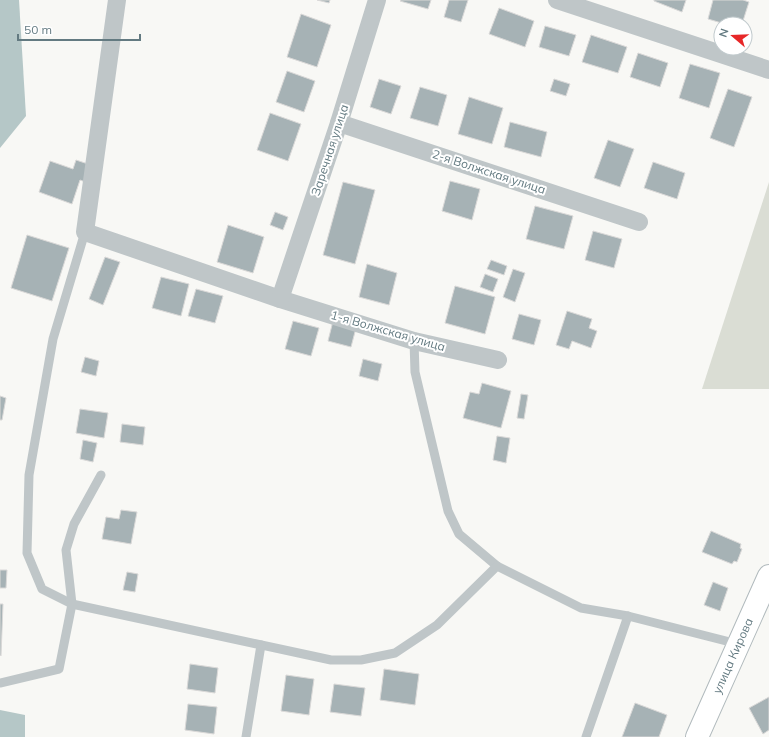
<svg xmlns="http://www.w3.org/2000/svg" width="769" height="737" font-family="Mulish,sans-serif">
<rect width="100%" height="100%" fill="#f8f8f5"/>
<path fill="#daddd4" d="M769 182V389H702Z"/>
<g fill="#b5c7c7">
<path d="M0 0H19L26 116 0 148Z"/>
<path d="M0 710 25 715V737H0Z"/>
</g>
<g fill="#a6b2b5" stroke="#dad9d8">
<path d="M317 0H330L329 3Z"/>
<path d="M401 0H431L428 9 400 1Z"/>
<path d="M449 0H468L461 22 444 17Z"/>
<path d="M654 0H686L682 12 654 1Z"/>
<path d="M713 0H743L749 2 742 24H725L708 19Z"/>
<path d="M499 8 534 21 525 47 489 34Z"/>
<path d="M301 14 331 25 317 67 287 57Z"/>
<path d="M545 26 576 35 569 56 539 47Z"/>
<path d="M591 35 627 47 618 73 582 62Z"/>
<path d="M638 53 668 63 660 87 630 77Z"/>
<path d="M690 64 720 73 709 108 679 98Z"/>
<path d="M287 71 315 81 304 112 276 102Z"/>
<path d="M379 79 401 86 391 114 370 107Z"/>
<path d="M554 79 570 84 566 96 550 91Z"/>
<path d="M420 87 447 95 438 126 410 118Z"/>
<path d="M728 89 752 97 734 147 710 138Z"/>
<path d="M469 97 503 108 492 144 458 134Z"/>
<path d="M270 113 301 124 288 161 257 150Z"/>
<path d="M510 122 547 132 541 157 504 147Z"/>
<path d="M608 140 634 149 620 187 594 178Z"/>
<path d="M76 160 94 166 88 183 80 180 72 204 39 192 50 161 73 169Z"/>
<path d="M653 162 685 173 677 199 644 188Z"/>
<path d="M450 181 480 189 472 220 442 211Z"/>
<path d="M343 182 375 190 355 264 323 255Z"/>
<path d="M535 206 573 216 564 249 526 239Z"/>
<path d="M275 212 288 217 283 230 270 225Z"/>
<path d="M228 225 264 237 253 273 217 262Z"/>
<path d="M593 231 622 239 614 268 585 260Z"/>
<path d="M27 235 69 248 52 301 11 288Z"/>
<path d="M105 257 120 262 103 305 89 299Z"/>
<path d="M491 260 507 266 504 275 487 269Z"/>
<path d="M367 264 397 273 389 305 359 297Z"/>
<path d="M513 269 525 273 515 302 503 297Z"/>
<path d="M485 274 498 279 493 292 480 287Z"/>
<path d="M161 277 189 284 181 316 152 308Z"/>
<path d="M455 286 495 297 485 334 445 323Z"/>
<path d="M196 289 223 296 215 323 188 316Z"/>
<path d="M567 311 592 319 589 328 597 331 591 348 572 341 569 349 556 345Z"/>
<path d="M519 314 541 320 534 345 512 339Z"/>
<path d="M293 321 319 328 311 356 285 349Z"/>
<path d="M333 321 356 328 351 347 328 341Z"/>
<path d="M85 357 99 361 96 376 81 372Z"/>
<path d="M363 359 382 364 378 381 359 376Z"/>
<path d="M482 383 511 391 501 428 463 418 470 392 479 394Z"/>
<path d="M521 394 528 395 524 419 517 418Z"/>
<path d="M0 396 6 398 2 420H0Z"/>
<path d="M80 409 108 413 104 438 76 433Z"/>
<path d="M122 424 145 427 143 445 120 442Z"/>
<path d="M497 436 510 438 506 463 493 460Z"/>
<path d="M83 440 97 443 93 462 80 459Z"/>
<path d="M121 510 137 512 131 544 102 539 106 517 119 519Z"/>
<path d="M711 531 741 544 740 548 742 549 737 562 734 561 732 564 702 552Z"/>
<path d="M0 570H7L6 588H0Z"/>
<path d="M127 572 138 574 135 592 123 590Z"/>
<path d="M713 582 728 588 720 611 704 605Z"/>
<path d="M0 604H3L1 656 0 655Z"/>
<path d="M190 664 218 668 215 693 187 689Z"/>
<path d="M384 669 419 674 415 705 380 700Z"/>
<path d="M286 675 314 679 309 715 281 711Z"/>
<path d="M334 684 365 688 361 716 330 712Z"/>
<path d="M769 697V730L763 734 749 708Z"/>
<path d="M635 703 667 715 659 737H622Z"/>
<path d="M188 704 217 707 214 734 185 730Z"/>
</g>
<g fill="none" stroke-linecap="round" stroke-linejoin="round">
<defs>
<path id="secondary" d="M697 737 769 576"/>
</defs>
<use href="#secondary" stroke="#b1babd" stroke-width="24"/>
<g stroke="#bfc6c8" stroke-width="9">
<path d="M414 341 415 372 448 511 459 534 497 566"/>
<path d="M72 604 42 589 27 553 29 475 53 339 85 232"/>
<path d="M72 604 66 550 74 524 101 475"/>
<path d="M0 683 59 669 72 604 331 660H361L395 653 437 625 497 566 581 608 628 616 738 644"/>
<path d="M246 737 261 645"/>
<path d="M586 737 628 616"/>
</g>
<g stroke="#bfc6c8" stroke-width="18">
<path d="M117 0 85 232 280 299 414 341 498 360"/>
<path d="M557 0 769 70"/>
<path d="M339 123 639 222"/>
<path d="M280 299 339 123 377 0"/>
</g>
<use href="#secondary" stroke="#fff" stroke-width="22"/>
</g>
<g text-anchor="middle" stroke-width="4" stroke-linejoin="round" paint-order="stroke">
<g font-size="12" fill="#637a81" stroke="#fff">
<text transform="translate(330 150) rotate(-72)" y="4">Заречная улица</text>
<text transform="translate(489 172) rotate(18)" y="4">2-я Волжская улица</text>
<text transform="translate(388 331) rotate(16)" y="4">1-я Волжская улица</text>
<text transform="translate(733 656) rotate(-66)" y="4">улица Кирова</text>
</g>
</g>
<g transform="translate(733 36) rotate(289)"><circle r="19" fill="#ffffff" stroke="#c1cacd"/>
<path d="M0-3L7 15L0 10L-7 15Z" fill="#e72728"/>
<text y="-6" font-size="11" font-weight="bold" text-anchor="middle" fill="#637a81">N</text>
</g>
<path d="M18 34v6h122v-6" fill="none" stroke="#637a81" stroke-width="2"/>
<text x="24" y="34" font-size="12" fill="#637a81" stroke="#ffffff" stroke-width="3" paint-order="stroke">50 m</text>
</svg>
